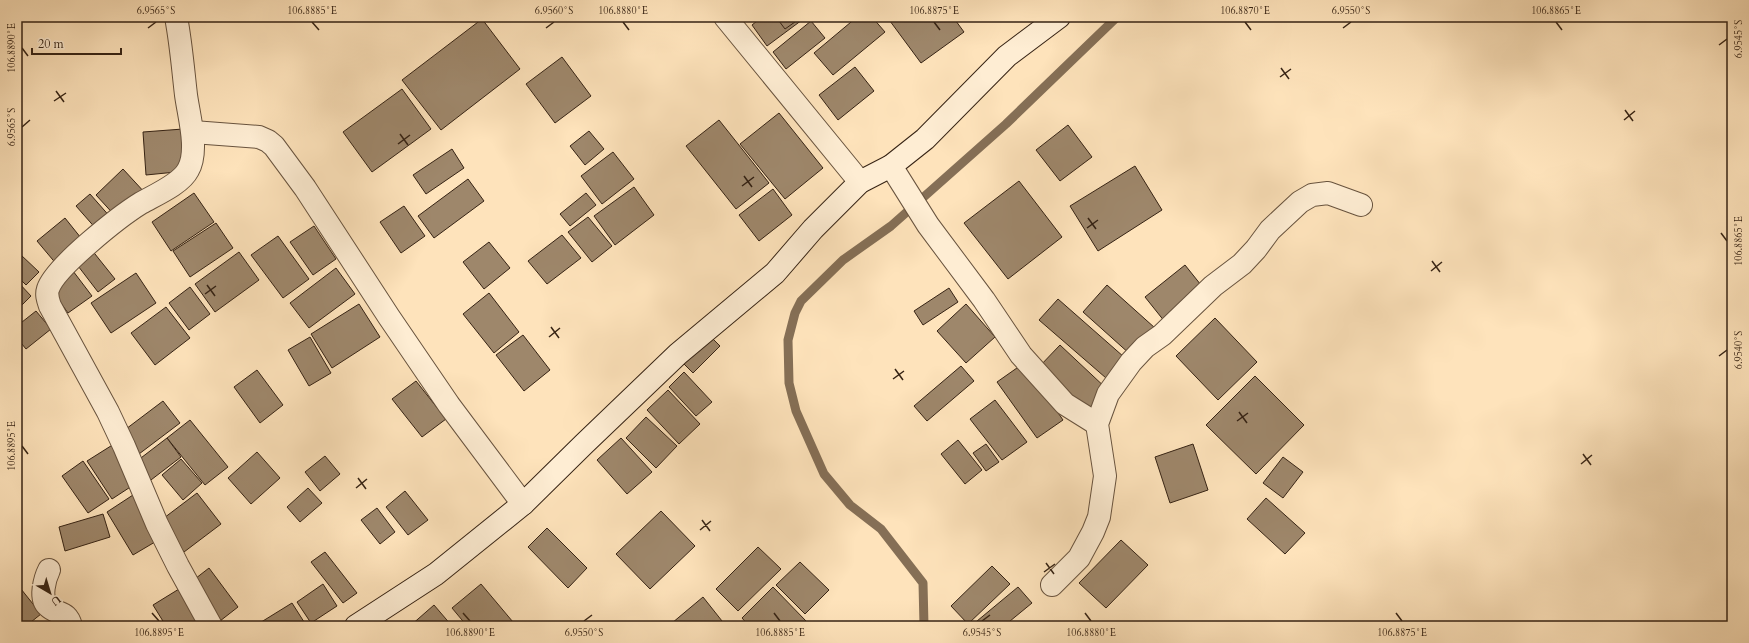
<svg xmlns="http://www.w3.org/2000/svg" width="1749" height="643" font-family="Cardo,serif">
<rect width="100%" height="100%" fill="#fee3bb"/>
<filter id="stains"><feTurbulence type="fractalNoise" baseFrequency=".005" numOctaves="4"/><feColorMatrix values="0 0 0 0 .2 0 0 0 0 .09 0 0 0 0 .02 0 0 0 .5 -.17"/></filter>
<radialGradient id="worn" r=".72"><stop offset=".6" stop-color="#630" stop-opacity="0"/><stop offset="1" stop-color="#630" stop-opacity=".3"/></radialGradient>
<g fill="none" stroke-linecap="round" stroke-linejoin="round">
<path stroke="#856f56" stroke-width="9" d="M924 626 923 583 881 529 850 505 824 474 796 411 789 383 788 340 795 313 801 301 843 260 891 226 1006 124 1117 17"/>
</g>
<g fill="#9e876b" stroke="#362314">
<path d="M762 17H800L802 20 767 46 752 25Z"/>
<path d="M776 17H802L785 29Z"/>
<path d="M857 17H872L885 32 833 75 814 53Z"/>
<path d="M887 17H953L964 32 921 63Z"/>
<path d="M482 19 520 69 441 130 402 80Z"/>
<path d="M811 21 825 38 786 69 773 52Z"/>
<path d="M562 57 591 96 555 123 526 84Z"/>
<path d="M855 67 874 91 838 120 819 95Z"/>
<path d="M402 89 431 129 372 172 343 132Z"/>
<path d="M779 113 823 168 785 199 740 144Z"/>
<path d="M719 120 769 183 736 209 686 146Z"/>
<path d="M1068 125 1092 157 1060 181 1036 150Z"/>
<path d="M183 129 186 171 146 175 143 132Z"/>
<path d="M589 131 604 149 585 165 570 146Z"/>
<path d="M452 149 464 168 426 194 413 175Z"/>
<path d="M613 152 634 179 602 204 581 176Z"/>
<path d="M1135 166 1162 210 1098 251 1070 206Z"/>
<path d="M123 169 146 194 118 219 96 195Z"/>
<path d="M468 179 484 201 434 238 418 216Z"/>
<path d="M1019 181 1062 237 1008 279 964 223Z"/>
<path d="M634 187 654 215 615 245 594 216Z"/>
<path d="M773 189 792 215 759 241 739 215Z"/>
<path d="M194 193 214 222 171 251 152 222Z"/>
<path d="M586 193 596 205 570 226 560 214Z"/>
<path d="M90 194 112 219 98 231 76 206Z"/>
<path d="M404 206 425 236 401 253 380 222Z"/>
<path d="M588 217 612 246 592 262 568 232Z"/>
<path d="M65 218 85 243 58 266 37 241Z"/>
<path d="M216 223 233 248 190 277 173 251Z"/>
<path d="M314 226 336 259 313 275 290 242Z"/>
<path d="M562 235 581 258 547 284 528 261Z"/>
<path d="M278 236 309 279 283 298 251 255Z"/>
<path d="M489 242 510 268 484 289 463 262Z"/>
<path d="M91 249 115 279 98 292 75 262Z"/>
<path d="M239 252 259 280 215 312 195 284Z"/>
<path d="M21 255 39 272 26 285 17 276V259Z"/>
<path d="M1185 265 1205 290 1165 322 1145 297Z"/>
<path d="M336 268 355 294 309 328 290 303Z"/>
<path d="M73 271 92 296 68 313 50 288Z"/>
<path d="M136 273 156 303 111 333 91 303Z"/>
<path d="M17 281 31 296 18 309 17 308Z"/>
<path d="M1107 285 1155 328 1131 355 1083 312Z"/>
<path d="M190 287 210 314 189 330 169 303Z"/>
<path d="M949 288 958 302 923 325 914 311Z"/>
<path d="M489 293 519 332 494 353 463 314Z"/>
<path d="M1058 299 1124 357 1106 378 1039 320Z"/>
<path d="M359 304 380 337 332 368 311 334Z"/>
<path d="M966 304 995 337 966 363 937 331Z"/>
<path d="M166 307 190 338 155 365 131 333Z"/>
<path d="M36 311 51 329 26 349 17 338V326Z"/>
<path d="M1215 318 1257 362 1218 400 1176 356Z"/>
<path d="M706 332 720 346 693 373 679 359Z"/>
<path d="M523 335 550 370 524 391 496 355Z"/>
<path d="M310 337 331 373 309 386 288 350Z"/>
<path d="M1060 345 1108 390 1085 413 1038 368Z"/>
<path d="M1024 363 1063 420 1037 438 997 382Z"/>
<path d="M961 366 974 381 927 421 914 406Z"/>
<path d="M257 370 283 405 260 423 234 387Z"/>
<path d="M684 372 712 402 696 416 669 387Z"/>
<path d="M1255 376 1304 425 1256 474 1206 425Z"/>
<path d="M416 381 446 419 422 437 392 399Z"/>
<path d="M668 390 700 424 679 444 647 410Z"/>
<path d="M995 400 1027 442 1002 460 970 419Z"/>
<path d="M163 401 180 423 139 454 122 432Z"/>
<path d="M646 417 677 446 656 468 626 438Z"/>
<path d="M190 420 228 467 205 485 167 438Z"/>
<path d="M167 438 181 457 147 483 133 464Z"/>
<path d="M621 438 652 472 627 494 597 460Z"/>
<path d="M958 440 982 470 965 484 941 454Z"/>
<path d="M114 444 138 482 112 499 87 461Z"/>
<path d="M986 444 999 462 986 471 973 453Z"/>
<path d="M1193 444 1208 490 1170 503 1155 457Z"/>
<path d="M257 452 280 478 251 504 228 478Z"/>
<path d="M325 456 340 474 320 491 305 472Z"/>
<path d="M1283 457 1303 472 1283 498 1263 483Z"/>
<path d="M181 459 202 483 183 500 162 475Z"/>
<path d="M83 461 109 499 88 513 62 476Z"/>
<path d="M308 488 322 503 300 522 287 507Z"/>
<path d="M405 491 428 520 408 535 386 507Z"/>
<path d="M197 493 221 524 184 552 160 521Z"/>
<path d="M133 495 160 539 133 555 107 512Z"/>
<path d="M1266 498 1305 533 1285 554 1247 519Z"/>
<path d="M377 508 395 532 380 544 361 520Z"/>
<path d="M661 511 695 546 650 589 616 554Z"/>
<path d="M103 514 110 537 65 551 59 527Z"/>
<path d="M547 528 587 568 568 588 528 547Z"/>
<path d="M1121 540 1148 565 1106 608 1079 583Z"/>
<path d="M758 547 781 569 738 611 716 589Z"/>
<path d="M325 552 357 593 343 603 311 562Z"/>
<path d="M800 562 829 590 805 614 776 585Z"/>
<path d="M992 566 1010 584 968 624 951 606Z"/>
<path d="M209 568 238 607 220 621 191 582Z"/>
<path d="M17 584 41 614 26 626 17 614Z"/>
<path d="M323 584 337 606 311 623 297 602Z"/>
<path d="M481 584 513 622 509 626H467L452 608Z"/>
<path d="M773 587 806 621 801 626H749L742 618Z"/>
<path d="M1018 587 1032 603 1004 626H971Z"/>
<path d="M179 589 203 626H166L153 605Z"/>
<path d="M703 597 726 626H674L672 623Z"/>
<path d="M292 603 306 625 259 626 258 624Z"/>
<path d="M434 605 452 626H410Z"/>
<path d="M17 615 26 626H17Z"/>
</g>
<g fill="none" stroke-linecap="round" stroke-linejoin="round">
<defs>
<g id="street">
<path d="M176 17C181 43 183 69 186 95 189 117 199 151 188 170 181 184 155 195 141 203 120 216 55 267 48 289 46 295 48 300 50 306L108 412 124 446 157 524 178 566 211 626"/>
<path d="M725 17 860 182"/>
<path d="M193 132 259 137 268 141 274 146 305 188 389 317 449 405 523 504"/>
<path d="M891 166 928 225 984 300 1021 355 1065 404 1097 424"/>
<path d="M49 570C45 578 39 599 48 606 57 615 67 610 71 626"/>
<path d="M1052 585 1079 558 1093 532 1099 517 1105 476 1097 424 1108 394 1131 362 1145 347 1162 335 1213 286 1242 264 1256 249 1270 230 1300 202 1312 195 1328 193 1361 205"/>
</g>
<path id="secondary" d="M356 626 436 574 523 504 584 444 678 354 775 273 813 229 860 182 891 166 925 139 1007 56 1059 17"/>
</defs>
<use href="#street" stroke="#68533e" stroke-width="24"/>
<use href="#secondary" stroke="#362314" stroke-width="24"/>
<use href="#street" stroke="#feedd3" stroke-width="22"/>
<use href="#secondary" stroke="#feedd3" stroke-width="22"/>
</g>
<path fill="none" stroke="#362314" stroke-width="1.5" d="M312 22 319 30M623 22 629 30M934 22 940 30M1245 22 1251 30M1556 22 1562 30M148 28 156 22M546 28 554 22M1343 28 1351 22M1719 45 1727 39M22 48 28 56M1281 68 1289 79M1280 77 1291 69M56 91 64 102M54 101 66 93M1625 110 1633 121M1624 120 1635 111M22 127 30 120M400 134 408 145M398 144 410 135M744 176 752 187M742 186 754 177M1088 218 1096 229M1087 228 1098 220M1721 233 1727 241M1432 261 1440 272M1431 271 1442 262M207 285 215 296M205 294 216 286M551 327 559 338M549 337 560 328M1719 356 1727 350M895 369 903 380M893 379 904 371M1239 412 1247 423M1237 421 1248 413M22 446 28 454M1583 454 1591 465M1581 464 1592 455M358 478 366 489M356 488 367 479M702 520 710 531M700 530 711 521M1046 563 1054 574M1044 572 1055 564M152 613 159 621M463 613 470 621M774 613 780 621M1085 613 1091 621M1396 613 1402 621M584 621 592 615M982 621 990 615"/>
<rect width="1749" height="643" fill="none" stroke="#fee3bb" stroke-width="44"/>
<g transform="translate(50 593) rotate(142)" stroke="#feedd3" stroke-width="3" paint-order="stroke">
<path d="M0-3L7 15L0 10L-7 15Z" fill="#362314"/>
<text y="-6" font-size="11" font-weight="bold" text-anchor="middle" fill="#362314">U</text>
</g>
<path d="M32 48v6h89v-6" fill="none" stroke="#362314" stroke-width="2"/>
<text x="38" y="48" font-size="12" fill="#362314" stroke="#feedd3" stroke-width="3" paint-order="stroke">20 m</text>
<rect x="22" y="22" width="1705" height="599" fill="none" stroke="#362314" stroke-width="1.5"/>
<g font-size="10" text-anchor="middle" fill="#362314">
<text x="156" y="14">6.9565°S</text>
<text x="312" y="14">106.8885°E</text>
<text x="554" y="14">6.9560°S</text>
<text x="623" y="14">106.8880°E</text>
<text x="934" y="14">106.8875°E</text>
<text x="1245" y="14">106.8870°E</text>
<text x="1351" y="14">6.9550°S</text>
<text x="1556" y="14">106.8865°E</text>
<text transform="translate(1738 39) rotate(-90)" y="4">6.9545°S</text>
<text transform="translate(11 48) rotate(-90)" y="4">106.8890°E</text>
<text transform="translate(11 127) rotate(-90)" y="4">6.9565°S</text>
<text transform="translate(1738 241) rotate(-90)" y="4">106.8865°E</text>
<text transform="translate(1738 350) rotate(-90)" y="4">6.9540°S</text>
<text transform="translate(11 446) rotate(-90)" y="4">106.8895°E</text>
<text x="159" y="636">106.8895°E</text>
<text x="470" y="636">106.8890°E</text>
<text x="584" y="636">6.9550°S</text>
<text x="780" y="636">106.8885°E</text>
<text x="982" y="636">6.9545°S</text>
<text x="1091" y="636">106.8880°E</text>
<text x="1402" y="636">106.8875°E</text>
</g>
<rect width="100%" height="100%" filter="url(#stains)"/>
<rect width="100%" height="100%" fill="url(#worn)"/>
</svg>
